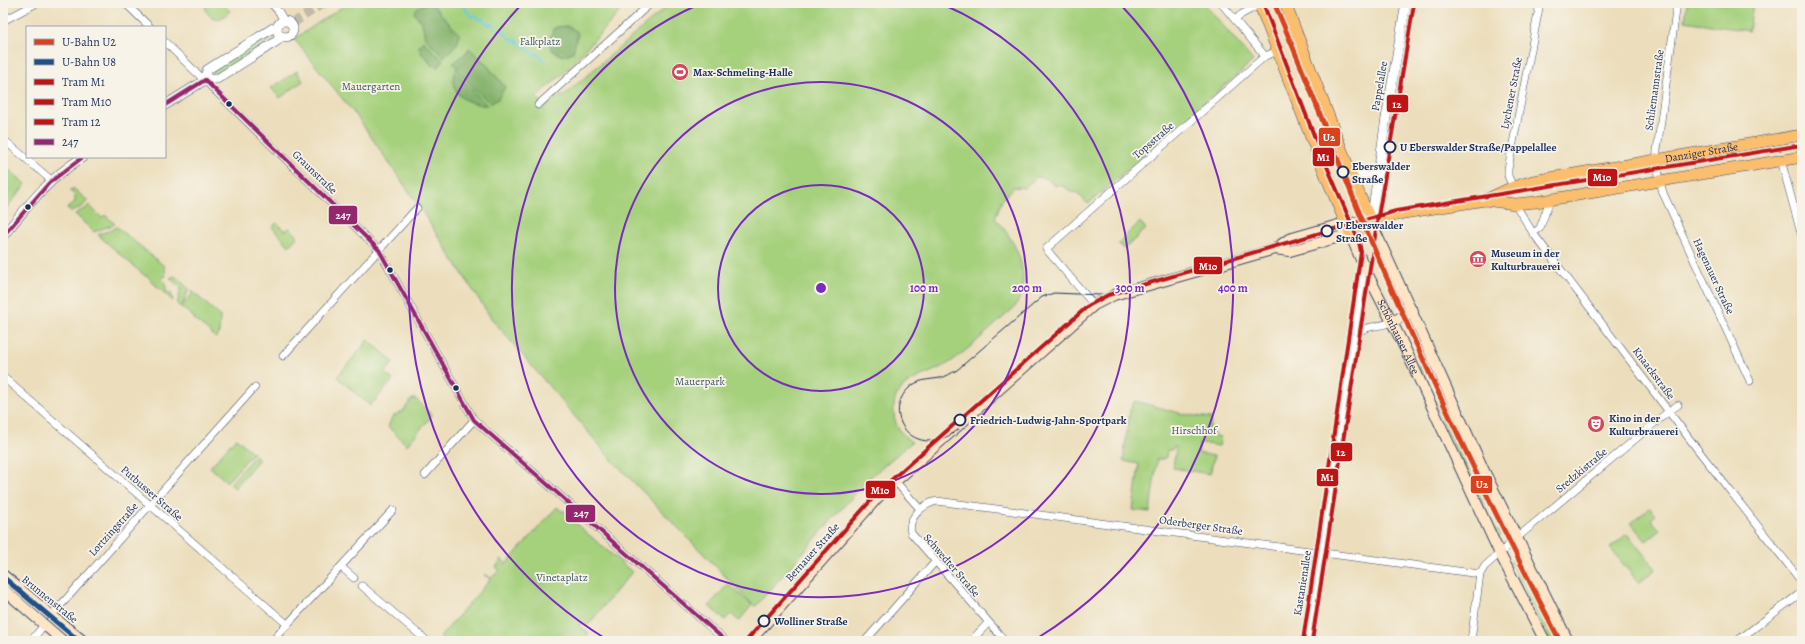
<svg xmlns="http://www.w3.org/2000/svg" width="1805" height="644" font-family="Alegreya,serif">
<rect width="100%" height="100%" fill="#f7f3e8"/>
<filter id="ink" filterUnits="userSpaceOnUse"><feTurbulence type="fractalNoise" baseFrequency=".025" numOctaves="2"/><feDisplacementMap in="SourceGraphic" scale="8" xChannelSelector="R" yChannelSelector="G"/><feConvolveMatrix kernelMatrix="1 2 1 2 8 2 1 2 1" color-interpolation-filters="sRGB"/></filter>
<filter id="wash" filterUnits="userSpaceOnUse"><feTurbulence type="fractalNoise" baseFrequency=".012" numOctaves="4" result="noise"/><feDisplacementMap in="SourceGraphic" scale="16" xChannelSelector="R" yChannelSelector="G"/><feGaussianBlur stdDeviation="0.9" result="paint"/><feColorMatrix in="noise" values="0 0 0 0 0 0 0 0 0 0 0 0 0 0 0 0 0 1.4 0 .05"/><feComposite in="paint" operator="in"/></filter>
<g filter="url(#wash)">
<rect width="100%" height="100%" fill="#ecdebc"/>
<g fill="#a5d07c" stroke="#60806d">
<path d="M206 3H222L230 11 225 16 218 19C209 17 204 13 206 3Z"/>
<path d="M348 3H628L564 73 536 97 545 106 559 94 562 97 671 3H1204L1253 61 1088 204 1076 192 1074 193 1063 186 1054 185 1046 178 1037 177 1024 188 1014 187 1002 200 995 218C1016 241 1034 276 1015 307 994 325 974 345 952 361 930 377 890 378 894 414 895 427 902 435 912 442L868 479 755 607 611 459 491 318 414 199 358 118 294 39Z"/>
<path d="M1687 3H1753L1749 31 1685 21Z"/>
<path d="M272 33 275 37 221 75H214L212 71Z"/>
<path d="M297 71 303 81 280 98 271 88Z"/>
<path d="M3 165 26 184 3 212Z"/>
<path d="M73 188 88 201 83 206 71 212 67 208 72 205 75 201V195L70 191Z"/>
<path d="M89 205 102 218 105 215 115 224 94 232 75 214 86 208Z"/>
<path d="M1140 222 1146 229 1124 249 1118 243Z"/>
<path d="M277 223 285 231 289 228 298 236 289 246 272 227Z"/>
<path d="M117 227 164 266 166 276 161 278 166 283H165L167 293 171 292 173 301 152 282 147 275 145 276 98 235Z"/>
<path d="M175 276 189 289 182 306 192 294 191 290 220 316 219 335 216 338 193 318 194 317 177 304 181 288 170 278Z"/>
<path d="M368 340 394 362 385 373 393 380 370 406 337 377Z"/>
<path d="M1430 362 1507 529 1497 538 1417 367 1420 366 1497 532 1504 529 1427 363Z"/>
<path d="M412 399H416L431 414V417L407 445 388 427 392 417 403 411Z"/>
<path d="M1135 401 1183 414 1211 418 1210 431 1216 436 1221 437 1219 446 1200 443 1198 453 1214 456 1210 474 1173 468 1176 447H1173L1172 450H1167L1166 457 1163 459H1157L1150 512 1133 510 1139 464 1123 461 1130 409Z"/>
<path d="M236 438 253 453 227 482 210 467Z"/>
<path d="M255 455 259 459 235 488 230 484Z"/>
<path d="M557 507 563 512 564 510 575 520 574 522 632 572 588 625 581 623 579 625 589 633 582 641H445L440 637 489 581 490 579 484 575 485 574 491 578 500 570 496 567 502 559 506 564Z"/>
<path d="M1650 508 1656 515 1651 519 1660 530 1646 541 1631 523Z"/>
<path d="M1627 534 1656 569 1639 583 1610 548Z"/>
<path d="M1519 553 1564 641H1550L1510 562Z"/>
<path d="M728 584 752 605 739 621 731 614 725 620 709 606Z"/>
</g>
<g fill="#84b26c" stroke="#507065">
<path d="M431 3 460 35 457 44 444 57 425 38C422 23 424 25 414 13 416 7 424 3 431 3Z"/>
<path d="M567 26 576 31 578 33 573 52 562 56 552 50 549 43 553 29 557 27Z"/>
<path d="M423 41 443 60 438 67 431 65 427 58 421 53 419 46Z"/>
<path d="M469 48 487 65 505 87 498 99 490 104 456 70 457 66 453 64C458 57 465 56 469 48Z"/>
<path d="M455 72 487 105C482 106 479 104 474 103 461 101 448 87 455 72Z"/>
</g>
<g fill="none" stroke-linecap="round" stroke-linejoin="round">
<path stroke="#60c9db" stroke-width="2" d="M463 3 464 8 472 17 475 15 480 20 482 18 489 26 492 23 498 31 501 29 511 40 513 38 516 42 517 40 524 48 526 46 534 56 537 53 544 61"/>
</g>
</g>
<g filter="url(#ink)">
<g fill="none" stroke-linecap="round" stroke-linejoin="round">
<path stroke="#c2bba9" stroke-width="9" stroke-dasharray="9 4.5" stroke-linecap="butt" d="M293 23 324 3"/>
<defs>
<g id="minor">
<path d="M125 3 150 27"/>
<path d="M271 3 279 12 284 21"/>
<path d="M1221 3 1265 56"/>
<path d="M1677 3 1657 150C1656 164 1659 178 1663 193L1750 381"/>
<path d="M1235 20 1242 14 1263 3"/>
<path d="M3 21 37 3"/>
<path d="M165 42 379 250 474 420 726 641"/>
<path d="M538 105 651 3"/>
<path d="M3 139 51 180"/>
<path d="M1781 160 1802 237"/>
<path d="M1513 187 1508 176V169L1540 3"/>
<path d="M1515 204 1533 233 1698 450 1802 582"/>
<path d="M1533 233 1540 228 1550 200"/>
<path d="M1094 305 1046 249 1265 56 1278 51"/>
<path d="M1351 338C1367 323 1374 329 1392 322"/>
<path d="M283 356 417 208"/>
<path d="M3 377 288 625"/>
<path d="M425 475 474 420"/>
<path d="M895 481 920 509"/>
<path d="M341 567 354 578"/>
<path d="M362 586 427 641"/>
<path d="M52 615 255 387"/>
<path d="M31 641 44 625"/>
<path d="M272 641 393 510"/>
<path d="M865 641 935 562"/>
<path d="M971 641 988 623"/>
<path d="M1004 641 999 634 911 533C907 518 923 504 937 501L1480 574"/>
<path d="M1471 641 1480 574 1485 566 1525 531 1669 411 1678 405"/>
<path d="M1737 641 1802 592"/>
</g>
<g id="tertiary">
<circle cx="285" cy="29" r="8"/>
<path d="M205 80 207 70 210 68 273 28H277"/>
<path d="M165 105 205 80 217 79 277 41 282 36"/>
<path d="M1351 174 1377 173"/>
<path d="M1371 222 1386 118 1406 3"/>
<path d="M3 236C29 204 48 179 83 157"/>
<path d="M1305 641 1337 440 1363 263"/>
</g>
<g id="secondary">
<path id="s1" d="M1275 249 1290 251 1350 234 1364 267 1402 342 1499 552 1545 641"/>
<path d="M1392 322 1413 311"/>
<path d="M3 575 83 641"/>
<path d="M3 589 63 641"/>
<path d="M750 641 879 496 1094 305 1114 295 1275 249 1289 239 1345 223 1371 222 1485 473 1568 641"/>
</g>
<g id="primary">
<path id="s2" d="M1259 3 1326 176 1350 234 1378 220 1404 213 1485 200 1513 187 1533 181 1802 135"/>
<path d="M1285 3 1351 174 1371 222"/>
<path d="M1485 200 1515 204 1536 202 1802 157"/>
</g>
</defs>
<use href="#minor" stroke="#3a496c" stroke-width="8"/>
<use href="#tertiary" stroke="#3a496c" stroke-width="10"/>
<use href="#secondary" stroke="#3a496c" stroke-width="12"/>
<use href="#primary" stroke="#3a496c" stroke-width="12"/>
<use href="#minor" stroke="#fff" stroke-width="7"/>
<use href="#tertiary" stroke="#fff" stroke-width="9"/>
<use href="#secondary" stroke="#fde5c5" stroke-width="10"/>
<use href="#primary" stroke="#fbbe6e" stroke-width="11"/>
<path stroke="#1b2f5e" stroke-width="1" d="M959 429C915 464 880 414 909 388 918 379 929 380 940 378 946 377 951 373 957 370L1042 297 1054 293 1100 295 1126 289"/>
<defs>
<g id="bus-1">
<path d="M205 80 379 250 474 420 726 641"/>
<path d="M165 105 205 80"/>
<path d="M3 236 49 183 83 157"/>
</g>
</defs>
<use href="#bus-1" stroke="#f7f3e8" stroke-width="7"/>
<use href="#bus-1" stroke="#95276e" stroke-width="4"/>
<defs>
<path id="tram-1" d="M1263 3 1315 138 1359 242 1361 252 1303 641"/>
<path id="tram-2" d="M746 641 881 489 1088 306 1108 295 1396 211 1802 145"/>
<path id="tram-3" d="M1312 641 1377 223 1414 4"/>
</defs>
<use href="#tram-1" stroke="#f7f3e8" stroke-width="7"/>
<use href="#tram-2" stroke="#f7f3e8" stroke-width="7"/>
<use href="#tram-3" stroke="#f7f3e8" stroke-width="7"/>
<use href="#tram-1" stroke="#be1414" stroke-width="4"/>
<use href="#tram-2" stroke="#be1414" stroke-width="4"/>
<use href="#tram-3" stroke="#be1414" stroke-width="4"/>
<defs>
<path id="metro-1" d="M1274 3C1314 93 1346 186 1386 276 1440 400 1498 521 1560 641"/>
<path id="metro-2" d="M3 577 79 641"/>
</defs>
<use href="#metro-1" stroke="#f7f3e8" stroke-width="8"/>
<use href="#metro-2" stroke="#f7f3e8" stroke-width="8"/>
<use href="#metro-1" stroke="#da421e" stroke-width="5"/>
<use href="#metro-2" stroke="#224f86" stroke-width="5"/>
</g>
</g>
<g fill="none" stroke="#7b2cbf" stroke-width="2">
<circle cx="821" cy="288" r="103"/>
<circle cx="821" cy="288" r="206"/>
<path d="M942 4A309 309 0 1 1 700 4"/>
<path d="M606 639A412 412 0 0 1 522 4M1120 4A412 412 0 0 1 1036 639"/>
</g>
<defs>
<symbol id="stadium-disc" viewBox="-11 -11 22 22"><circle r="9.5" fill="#d1495b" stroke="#f7f3e8"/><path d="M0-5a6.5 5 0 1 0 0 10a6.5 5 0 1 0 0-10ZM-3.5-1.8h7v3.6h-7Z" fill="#fff"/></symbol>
<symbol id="museum-disc" viewBox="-11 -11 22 22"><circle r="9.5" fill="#d1495b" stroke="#f7f3e8"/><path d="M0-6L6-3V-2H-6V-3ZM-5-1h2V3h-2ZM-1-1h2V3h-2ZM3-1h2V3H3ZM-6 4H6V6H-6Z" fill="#fff"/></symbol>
<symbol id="theatre-disc" viewBox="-11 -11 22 22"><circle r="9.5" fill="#d1495b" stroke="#f7f3e8"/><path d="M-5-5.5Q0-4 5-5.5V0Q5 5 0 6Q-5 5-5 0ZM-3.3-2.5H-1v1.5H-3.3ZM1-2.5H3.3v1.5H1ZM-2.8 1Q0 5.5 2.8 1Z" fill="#fff"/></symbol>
</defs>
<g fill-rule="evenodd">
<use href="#stadium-disc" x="670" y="62" width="20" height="20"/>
<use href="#museum-disc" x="1468" y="249" width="20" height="20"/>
<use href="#theatre-disc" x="1586" y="414" width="20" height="20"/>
</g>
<g fill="#1b2f5e" stroke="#f7f3e8" stroke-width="1.5">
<circle cx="229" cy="104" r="3.5"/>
<circle cx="28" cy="207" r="3.5"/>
<circle cx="390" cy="270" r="3.5"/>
<circle cx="456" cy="388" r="3.5"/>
</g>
<g fill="#f7f3e8" stroke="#1b2f5e" stroke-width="2">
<circle cx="1390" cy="147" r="5.5"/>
<circle cx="1343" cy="172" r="5.5"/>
<circle cx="1327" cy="231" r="5.5"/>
<circle cx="960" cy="420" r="5.5"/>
<circle cx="764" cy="621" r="5.5"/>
</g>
<g text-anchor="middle" stroke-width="3.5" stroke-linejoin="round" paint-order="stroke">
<g font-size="11" fill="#3e5766" stroke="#f7f3e8">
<text x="540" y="45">Falkplatz</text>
<text x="371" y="90">Mauergarten</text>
<text x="700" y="385">Mauerpark</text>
<text x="1194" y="434">Hirschhof</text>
<text x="562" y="581">Vinetaplatz</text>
</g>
<g font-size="11" font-weight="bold" fill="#1b2f5e" stroke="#f7f3e8" text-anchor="start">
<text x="693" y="76">Max-Schmeling-Halle</text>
<text x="1491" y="257">Museum in der<tspan x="1491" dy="13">Kulturbrauerei</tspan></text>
<text x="1609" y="422">Kino in der<tspan x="1609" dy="13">Kulturbrauerei</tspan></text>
</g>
<g font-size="11" fill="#1b2f5e" stroke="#f7f3e8">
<text transform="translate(1379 86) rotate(-80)" y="4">Pappelallee</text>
<text transform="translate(1654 90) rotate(-82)" y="4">Schliemannstraße</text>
<text transform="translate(1511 93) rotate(-79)" y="4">Lychener Straße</text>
<text transform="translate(1153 140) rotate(-41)" y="4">Topsstraße</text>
<text dy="4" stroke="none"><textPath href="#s2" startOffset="611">Danziger Straße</textPath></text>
<text transform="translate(315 172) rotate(44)" y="4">Graunstraße</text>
<text transform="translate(1714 276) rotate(65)" y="4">Hagenauer Straße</text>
<text dy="4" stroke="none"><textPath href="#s1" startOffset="191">Schönhauser Allee</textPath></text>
<text transform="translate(1654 373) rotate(53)" y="4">Knaackstraße</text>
<text transform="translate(1581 470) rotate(-40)" y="4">Sredzkistraße</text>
<text transform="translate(152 493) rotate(41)" y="4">Putbusser Straße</text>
<text transform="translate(1201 525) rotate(8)" y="4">Oderberger Straße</text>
<text transform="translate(113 529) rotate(-48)" y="4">Lortzingstraße</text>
<text transform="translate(812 552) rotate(-48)" y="4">Bernauer Straße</text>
<text transform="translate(952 565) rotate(49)" y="4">Schwedter Straße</text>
<text transform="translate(1302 583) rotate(-81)" y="4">Kastanienallee</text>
<text transform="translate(50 599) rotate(39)" y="4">Brunnenstraße</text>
</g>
<g font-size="11" font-weight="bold" fill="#1b2f5e" stroke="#f7f3e8" text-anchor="start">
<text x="1400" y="151">U Eberswalder Straße/Pappelallee</text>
<text x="1352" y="170">Eberswalder<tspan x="1352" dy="13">Straße</tspan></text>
<text x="1336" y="229">U Eberswalder<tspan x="1336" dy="13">Straße</tspan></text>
<text x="970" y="424">Friedrich-Ludwig-Jahn-Sportpark</text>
<text x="774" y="625">Wolliner Straße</text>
</g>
</g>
<circle cx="821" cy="288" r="6" fill="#7b2cbf" stroke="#f7f3e8" stroke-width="2"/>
<g font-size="12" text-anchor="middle" font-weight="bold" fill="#7b2cbf" stroke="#f7f3e8" stroke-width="3.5" stroke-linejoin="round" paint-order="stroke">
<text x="924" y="292">100 m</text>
<text x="1027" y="292">200 m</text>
<text x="1130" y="292">300 m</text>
<text x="1233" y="292">400 m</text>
</g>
<g stroke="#f7f3e8" stroke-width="1.5">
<rect x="1386" y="94" width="23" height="19" rx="4" fill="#be1414"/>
<rect x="1318" y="127" width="23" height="20" rx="4" fill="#da421e"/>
<rect x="1312" y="147" width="23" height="20" rx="4" fill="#be1414"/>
<rect x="1587" y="168" width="31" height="19" rx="4" fill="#be1414"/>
<rect x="328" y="205" width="30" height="20" rx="4" fill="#95276e"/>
<rect x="1193" y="256" width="30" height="19" rx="4" fill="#be1414"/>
<rect x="1330" y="442" width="23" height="20" rx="4" fill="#be1414"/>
<rect x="1316" y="468" width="23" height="19" rx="4" fill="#be1414"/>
<rect x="1470" y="475" width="23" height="19" rx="4" fill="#da421e"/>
<rect x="865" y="480" width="31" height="19" rx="4" fill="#be1414"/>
<rect x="565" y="504" width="31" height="19" rx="4" fill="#95276e"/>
</g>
<g font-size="11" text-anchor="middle" font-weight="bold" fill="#fff">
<text x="1397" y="108">12</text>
<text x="1329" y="141">U2</text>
<text x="1323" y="161">M1</text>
<text x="1602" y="181">M10</text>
<text x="343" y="219">247</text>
<text x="1208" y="270">M10</text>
<text x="1341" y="456">12</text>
<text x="1327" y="481">M1</text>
<text x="1482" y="488">U2</text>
<text x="880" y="494">M10</text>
<text x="581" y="517">247</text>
</g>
<rect width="1805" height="644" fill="none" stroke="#f7f3e8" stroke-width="16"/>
<rect x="26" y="26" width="140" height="132" fill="#f7f3e8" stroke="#9fa5b1"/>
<rect x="34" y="39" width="20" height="6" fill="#da421e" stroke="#9fa5b1"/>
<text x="62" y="46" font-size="12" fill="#1b2f5e">U-Bahn U2</text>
<rect x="34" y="59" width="20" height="6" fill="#224f86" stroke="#9fa5b1"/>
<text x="62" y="66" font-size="12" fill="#1b2f5e">U-Bahn U8</text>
<rect x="34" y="79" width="20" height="6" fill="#be1414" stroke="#9fa5b1"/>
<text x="62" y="86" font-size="12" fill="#1b2f5e">Tram M1</text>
<rect x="34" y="99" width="20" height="6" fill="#be1414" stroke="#9fa5b1"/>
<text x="62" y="106" font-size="12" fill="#1b2f5e">Tram M10</text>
<rect x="34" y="119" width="20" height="6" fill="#be1414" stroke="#9fa5b1"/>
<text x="62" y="126" font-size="12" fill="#1b2f5e">Tram 12</text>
<rect x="34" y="139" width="20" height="6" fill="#95276e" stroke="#9fa5b1"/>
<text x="62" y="146" font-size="12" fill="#1b2f5e">247</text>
</svg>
